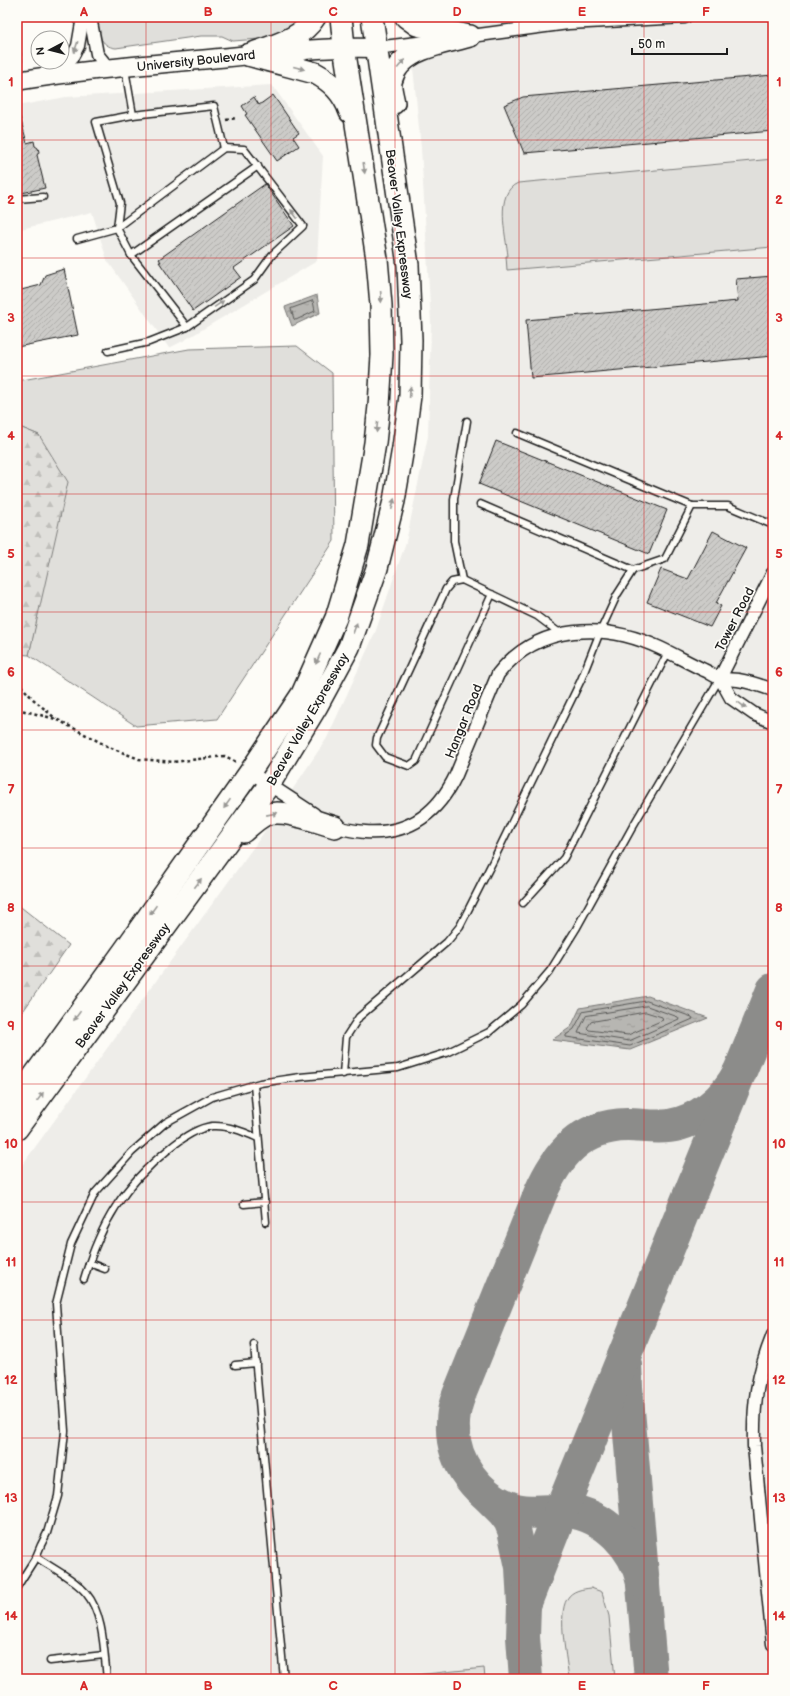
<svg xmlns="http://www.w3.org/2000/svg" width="790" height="1696" font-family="'Balsamiq Sans',sans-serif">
<defs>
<pattern id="forest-firs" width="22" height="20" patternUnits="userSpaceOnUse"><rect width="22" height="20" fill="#e0dfdb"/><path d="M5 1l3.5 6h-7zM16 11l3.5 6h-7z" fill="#c0bfbb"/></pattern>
<pattern id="water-ripples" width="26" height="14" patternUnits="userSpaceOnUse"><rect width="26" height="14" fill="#b7b6b2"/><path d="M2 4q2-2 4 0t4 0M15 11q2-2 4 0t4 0" fill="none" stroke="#9d9c98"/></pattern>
<pattern id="building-hatch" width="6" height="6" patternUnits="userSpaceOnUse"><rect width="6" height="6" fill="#cccbc8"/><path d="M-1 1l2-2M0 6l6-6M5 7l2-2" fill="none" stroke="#afaeab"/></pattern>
</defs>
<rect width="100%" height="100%" fill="#fdfcf7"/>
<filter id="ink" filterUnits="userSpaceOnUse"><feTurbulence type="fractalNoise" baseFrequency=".025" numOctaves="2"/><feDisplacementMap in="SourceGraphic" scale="8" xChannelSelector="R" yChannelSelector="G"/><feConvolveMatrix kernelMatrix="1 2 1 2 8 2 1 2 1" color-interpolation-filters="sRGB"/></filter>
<g filter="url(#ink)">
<g fill="#eeede9">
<path d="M408 17H773V1679H17V1172L258 841 327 738 375 633 406 542 428 436 431 323 421 148Z"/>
<path d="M272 85 323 156 317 261 183 341 169 348 107 260 92 212 17 230V106L66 97Z"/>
</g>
<g fill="#e0dfdb" stroke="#7e7e7c">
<path d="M96 17H302L299 22 272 38 233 41 222 36H201L116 48C100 47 96 30 96 17Z"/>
<path d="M773 159V247L507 270 506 256H508C506 235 494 193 518 183Z"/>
<path d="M297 346 332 373 334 541 217 719 136 726 29 655 41 598 39 435 17 426V381L189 349Z"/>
<path d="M591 1588 602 1592 609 1616 615 1679H569C567 1660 557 1615 567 1599 572 1590 583 1589 591 1588Z"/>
<path d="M484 1668 485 1679H376Z"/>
</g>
<g fill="url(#forest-firs)" stroke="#7e7e7c">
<path d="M17 426 39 435 68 482 29 655 17 654Z"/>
<path d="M17 904 69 945 17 1020Z"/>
</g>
<g fill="url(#water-ripples)" stroke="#797876">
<path d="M317 295 320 313 292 326 285 307Z"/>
<path d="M648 996 708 1018 630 1050 552 1040 571 1027 580 1008Z"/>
</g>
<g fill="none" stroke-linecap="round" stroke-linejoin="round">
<g stroke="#5a5a58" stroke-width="1">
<path d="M313 301 315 311 296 320 294 319 291 309Z"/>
<path d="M647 1001 692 1017 693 1019 630 1046 566 1037V1035L574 1029 583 1012Z"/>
<path d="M647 1006 678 1017 679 1019 629 1041 578 1033 586 1016Z"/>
<path d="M646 1012 662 1017 663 1020 628 1035 589 1030 587 1028 591 1022Z"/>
</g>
<g stroke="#8c8c8a" stroke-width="34">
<path d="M625 1365 626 1387 651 1679"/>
<path d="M488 1496 504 1512 510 1520 514 1530 522 1567 524 1605 523 1637 526 1679"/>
<path d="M643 1582C635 1547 605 1515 568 1511 551 1510 533 1514 516 1510 479 1499 451 1462 453 1423 453 1409 458 1397 463 1385L540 1194C557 1155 580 1126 627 1125 641 1125 655 1128 669 1126 699 1122 726 1098 739 1073"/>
<path d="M524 1605 561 1511 773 990"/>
</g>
</g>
<g fill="url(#building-hatch)" stroke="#1c1c1c">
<path d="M773 75V131L524 153 504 105 523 97Z"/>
<path d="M273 95 299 133 293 137 299 146 277 161 245 115 247 114 242 106 254 97 259 105Z"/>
<path d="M17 117H20L27 143 34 141 35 146 38 148 39 152 37 155 45 188 17 194Z"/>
<path d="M265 184 294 226 234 268 241 277 193 311 159 262H161L159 259Z"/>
<path d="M64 269 78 335 17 347V291L41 285 45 275Z"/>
<path d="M773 276V356L531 378 526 320 738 301 736 279Z"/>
<path d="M496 441 667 510 649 554 479 484Z"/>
<path d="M713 531 746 548 716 603 721 606 710 627 647 602 661 569 688 579Z"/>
</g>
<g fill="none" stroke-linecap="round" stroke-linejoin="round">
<defs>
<g id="lane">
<path d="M125 69 133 115"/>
<path d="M17 199 43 197"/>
<path d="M77 239 117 228 224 148 244 149 303 226 272 255 254 280 187 327 149 342 108 351"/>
<path d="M131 255 258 166"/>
<path d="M187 327 131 255 117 228 120 203 96 122 133 115 214 106 224 148"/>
<path d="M517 433 692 506"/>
<path d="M480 504 633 570"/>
<path d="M462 580 454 541V499L467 421"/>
<path d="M492 594 416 761 409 766 385 757 376 745 377 738 446 589 452 582 462 580 537 616 561 634"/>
<path d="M523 903 564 858 668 652"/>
<path d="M343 1074 346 1037 359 1017 447 942 460 926 493 861 581 680 600 632 617 595 633 570 665 559 692 506H728L773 525"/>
<path d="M254 1085 266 1222"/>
<path d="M244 1204 265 1202"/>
<path d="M89 1263 105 1269"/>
<path d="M84 1279C101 1223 123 1186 169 1149 181 1139 196 1128 212 1126 228 1125 244 1132 258 1138"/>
<path d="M254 1345 284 1679"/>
<path d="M235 1365 256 1363"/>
<path d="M36 1557C52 1568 73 1578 86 1593 104 1614 104 1653 107 1679"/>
<path d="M17 1587 36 1557 41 1545 47 1533 58 1496 65 1431 56 1304 71 1244 95 1193 132 1152 165 1123 212 1097 260 1083 300 1077 398 1068 446 1053 489 1032 521 1005 550 971 576 929 633 826 720 678"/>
<path d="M50 1661 104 1655"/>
</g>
<g id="street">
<path d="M90 17 97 54 109 69"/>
<path d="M464 37 568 23 685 17"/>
<path d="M375 48 426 42"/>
<path d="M63 74 78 46 83 17"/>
<path d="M720 678 773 573"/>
<path d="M720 678 731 698 754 714 773 722"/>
<path d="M250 772 314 814"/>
<path d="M329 824C340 829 353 831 365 832 409 835 438 813 456 775L498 674C538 623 605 622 660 648 675 655 689 663 704 670 709 672 714 676 720 678 726 680 732 679 738 680 750 682 762 686 773 690"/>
<path d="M773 1335C757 1375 753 1403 754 1446L773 1644"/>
</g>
<path id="primary" d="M17 81C81 70 145 65 209 59 264 54 320 46 375 48"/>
<g id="highway">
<path d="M406 17 417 25 465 35"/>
<path d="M248 55 315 73C332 82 343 93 350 112"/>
<path d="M248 55C271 46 301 40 315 17"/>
<path d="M394 103C393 97 390 88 391 82 398 48 443 44 470 36"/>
<path d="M243 832C250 826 257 819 265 815 284 808 316 822 335 827"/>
<path d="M17 1099 126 948 250 772 302 694 336 618 358 545 375 443 379 406 382 355 381 305 377 259 344 47 341 17"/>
<path d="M17 1129 269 785 317 706 349 647 377 568 394 501 403 448 410 396 411 340 408 265 372 17"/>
</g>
</defs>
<use href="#lane" stroke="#1c1c1c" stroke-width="9"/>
<use href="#street" stroke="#1c1c1c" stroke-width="15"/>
<use href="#primary" stroke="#1c1c1c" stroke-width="21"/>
<use href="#highway" stroke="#1c1c1c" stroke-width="24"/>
<g stroke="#1c1c1c" stroke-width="2.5" stroke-dasharray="3 3" stroke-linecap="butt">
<path d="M17 35 22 65"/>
<path d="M226 120 236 118"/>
<path d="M17 681 33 699 56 719"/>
<path d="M17 709 56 719 109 747 139 759 173 762 225 756 238 763"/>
</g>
<use href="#lane" stroke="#fdfcf7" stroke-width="6"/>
<use href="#street" stroke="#fdfcf7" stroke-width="12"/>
<use href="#primary" stroke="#fdfcf7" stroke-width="18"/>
<use href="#highway" stroke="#fdfcf7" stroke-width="21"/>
</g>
<defs><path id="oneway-solid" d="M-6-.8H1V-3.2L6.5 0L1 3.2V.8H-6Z"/></defs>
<g fill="#989794">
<use href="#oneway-solid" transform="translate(76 47) rotate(108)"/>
<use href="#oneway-solid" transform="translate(401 64) rotate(-50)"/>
<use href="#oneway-solid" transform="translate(299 68) rotate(15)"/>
<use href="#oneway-solid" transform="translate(364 168) rotate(82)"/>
<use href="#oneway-solid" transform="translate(294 214) rotate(-127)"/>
<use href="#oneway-solid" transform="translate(381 297) rotate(86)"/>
<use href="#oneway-solid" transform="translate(219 304) rotate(-35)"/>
<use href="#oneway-solid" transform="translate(410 392) rotate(-86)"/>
<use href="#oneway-solid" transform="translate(377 427) rotate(96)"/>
<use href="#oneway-solid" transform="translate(393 504) rotate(-77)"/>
<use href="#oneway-solid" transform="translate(355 628) rotate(-70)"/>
<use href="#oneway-solid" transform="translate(318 659) rotate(114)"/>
<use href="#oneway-solid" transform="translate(742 705) rotate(36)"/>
<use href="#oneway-solid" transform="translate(227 804) rotate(125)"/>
<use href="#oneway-solid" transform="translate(272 814) rotate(-11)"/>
<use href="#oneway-solid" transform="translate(198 883) rotate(-53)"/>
<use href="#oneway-solid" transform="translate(153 910) rotate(125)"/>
<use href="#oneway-solid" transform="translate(77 1016) rotate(126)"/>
<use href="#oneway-solid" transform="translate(40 1097) rotate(-54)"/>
</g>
</g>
<path fill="none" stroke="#d62828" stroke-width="1" stroke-opacity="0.55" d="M146 17V1679M271 17V1679M395 17V1679M519 17V1679M644 17V1679M17 140H773M17 258H773M17 376H773M17 494H773M17 612H773M17 730H773M17 848H773M17 966H773M17 1084H773M17 1202H773M17 1320H773M17 1438H773M17 1556H773"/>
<g text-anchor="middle" stroke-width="3.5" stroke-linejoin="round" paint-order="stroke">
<g font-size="13" fill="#1c1c1c" stroke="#fdfcf7">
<text transform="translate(196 60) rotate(-6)" y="5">University Boulevard</text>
<text transform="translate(400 224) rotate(83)" y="5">Beaver Valley Expressway</text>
<text transform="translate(734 619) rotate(-63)" y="5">Tower Road</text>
<text transform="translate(307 719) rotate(-60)" y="5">Beaver Valley Expressway</text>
<text transform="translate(463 721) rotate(-68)" y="5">Hangar Road</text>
<text transform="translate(122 985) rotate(-54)" y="5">Beaver Valley Expressway</text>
</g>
</g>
<rect width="790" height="1696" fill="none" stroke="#fdfcf7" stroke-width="44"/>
<g transform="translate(50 50) rotate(263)"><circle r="19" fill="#fdfcf7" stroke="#a3a29f"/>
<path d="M0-3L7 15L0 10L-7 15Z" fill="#1c1c1c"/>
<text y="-6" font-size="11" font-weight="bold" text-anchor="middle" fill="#1c1c1c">N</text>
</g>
<path d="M632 48v6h95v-6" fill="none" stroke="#1c1c1c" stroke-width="2"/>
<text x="638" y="48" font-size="12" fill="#1c1c1c" stroke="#fdfcf7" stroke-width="3" paint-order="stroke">50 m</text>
<rect x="22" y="22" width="746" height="1652" fill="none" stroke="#d62828" stroke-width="1.5"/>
<g font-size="13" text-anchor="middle" font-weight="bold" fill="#d62828">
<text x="84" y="16">A</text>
<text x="208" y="16">B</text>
<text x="333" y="16">C</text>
<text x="457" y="16">D</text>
<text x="582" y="16">E</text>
<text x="706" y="16">F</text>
<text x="11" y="86">1</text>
<text x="779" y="86">1</text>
<text x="11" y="204">2</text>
<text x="779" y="204">2</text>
<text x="11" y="322">3</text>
<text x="779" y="322">3</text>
<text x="11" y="440">4</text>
<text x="779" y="440">4</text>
<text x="11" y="558">5</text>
<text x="779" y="558">5</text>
<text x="11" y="676">6</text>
<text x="779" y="676">6</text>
<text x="11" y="794">7</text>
<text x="779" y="794">7</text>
<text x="11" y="912">8</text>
<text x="779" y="912">8</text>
<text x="11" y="1030">9</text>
<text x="779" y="1030">9</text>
<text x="11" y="1148">10</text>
<text x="779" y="1148">10</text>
<text x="11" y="1266">11</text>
<text x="779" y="1266">11</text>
<text x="11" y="1384">12</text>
<text x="779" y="1384">12</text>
<text x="11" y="1502">13</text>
<text x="779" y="1502">13</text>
<text x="11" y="1620">14</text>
<text x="779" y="1620">14</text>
<text x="84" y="1690">A</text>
<text x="208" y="1690">B</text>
<text x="333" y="1690">C</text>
<text x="457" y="1690">D</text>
<text x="582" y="1690">E</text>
<text x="706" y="1690">F</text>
</g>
</svg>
